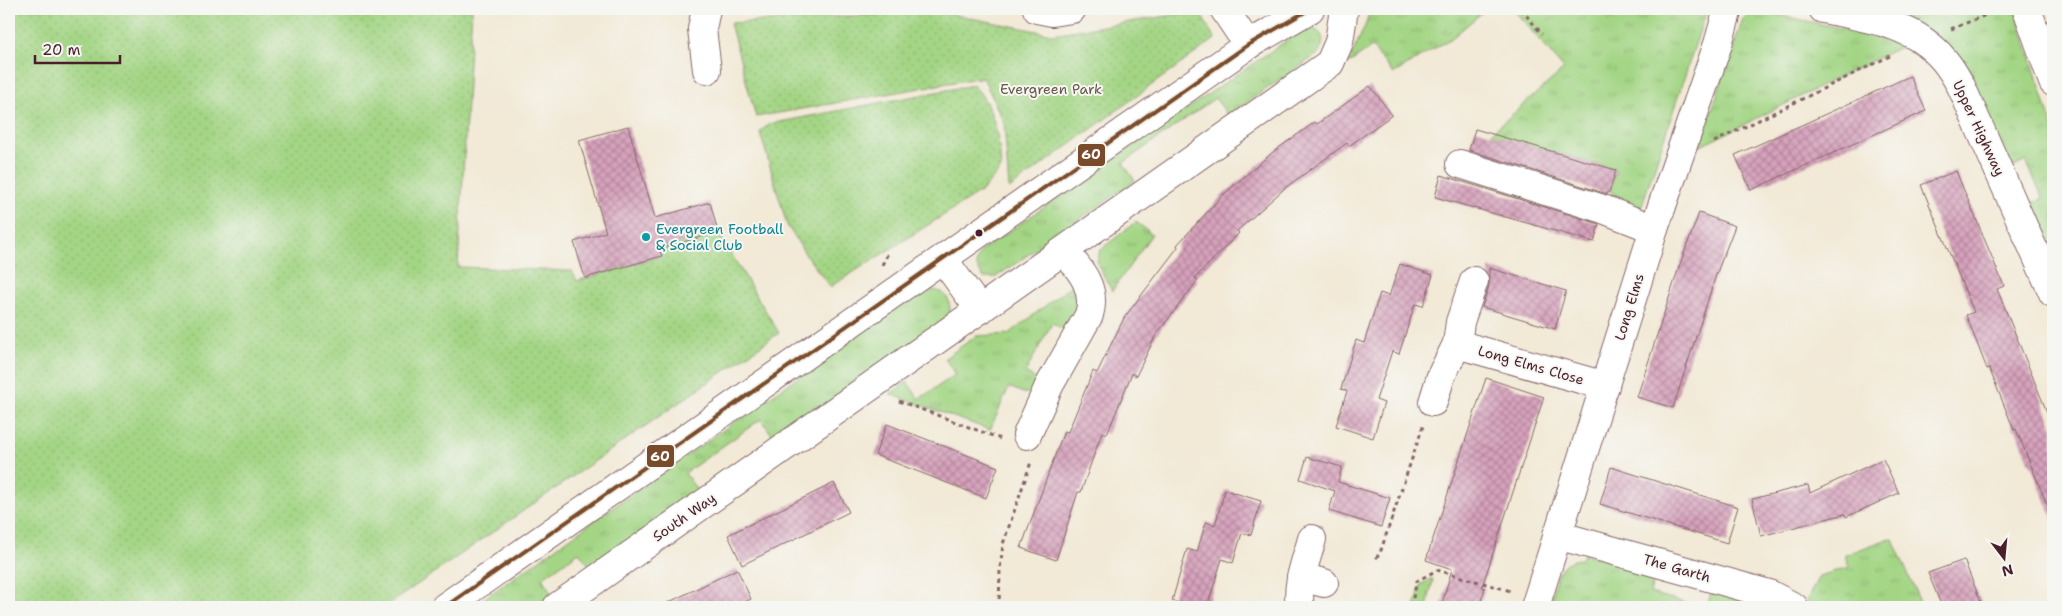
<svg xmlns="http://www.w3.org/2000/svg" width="2062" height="616" font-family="'Shantell Sans',sans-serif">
<defs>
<pattern id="grass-tufts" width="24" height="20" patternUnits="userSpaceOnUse" patternTransform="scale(1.25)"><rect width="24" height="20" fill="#a3d584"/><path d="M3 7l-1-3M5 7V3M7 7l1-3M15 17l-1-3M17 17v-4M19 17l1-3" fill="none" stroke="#8eb672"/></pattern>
<pattern id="park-dots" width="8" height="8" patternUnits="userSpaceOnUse" patternTransform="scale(1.25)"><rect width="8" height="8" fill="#a3d584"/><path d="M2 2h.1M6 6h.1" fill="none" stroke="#8eb672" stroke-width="1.8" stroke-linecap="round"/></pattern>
<pattern id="building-cross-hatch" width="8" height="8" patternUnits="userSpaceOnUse" patternTransform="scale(1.25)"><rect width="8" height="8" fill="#d6a2bc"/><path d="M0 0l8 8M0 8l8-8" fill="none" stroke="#b08399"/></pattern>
</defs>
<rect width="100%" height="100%" fill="#f6f6f2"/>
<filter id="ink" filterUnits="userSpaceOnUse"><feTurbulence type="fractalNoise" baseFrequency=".02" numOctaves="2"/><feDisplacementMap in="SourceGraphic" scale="10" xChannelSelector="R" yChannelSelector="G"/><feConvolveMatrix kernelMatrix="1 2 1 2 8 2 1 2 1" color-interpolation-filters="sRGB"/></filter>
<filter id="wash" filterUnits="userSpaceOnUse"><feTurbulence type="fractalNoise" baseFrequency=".0096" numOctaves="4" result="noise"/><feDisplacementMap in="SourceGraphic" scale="20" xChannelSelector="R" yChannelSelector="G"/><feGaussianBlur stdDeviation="1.12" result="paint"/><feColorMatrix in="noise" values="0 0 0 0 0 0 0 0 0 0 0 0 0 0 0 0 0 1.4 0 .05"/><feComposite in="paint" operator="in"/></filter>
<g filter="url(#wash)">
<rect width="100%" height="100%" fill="#f2e9d6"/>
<g fill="url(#grass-tufts)" stroke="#767a58">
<path d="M1370 9H1486L1453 37 1393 74 1372 47 1347 65 1366 24Z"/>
<path d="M1513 9H1707L1639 214 1616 200 1610 190 1616 170 1490 134 1564 69Z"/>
<path d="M1862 9H2015L2053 128V238L2043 242 2027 206 2043 198 2026 161 2010 169 1970 79Z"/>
<path d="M1756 10 1858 32 1902 46 1699 147 1743 19Z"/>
<path d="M1306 27C1323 30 1327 39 1318 54L1228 115 1215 98 1123 163 1135 181 996 277 984 278C975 267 974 262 982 250Z"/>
<path d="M1136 222 1152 234 1112 291 1097 263 1100 250Z"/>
<path d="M1076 282 1082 304 1069 332 1052 323 1025 373 1041 382 1032 393H1023L1009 387 990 430 890 394 907 382 919 399 955 375 945 358 976 336 1009 334Z"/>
<path d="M934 290C947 293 950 299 950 312L941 323 775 439 761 419 685 473 699 493 591 568 579 552 542 578 552 594 534 607H472L919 292Z"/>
<path d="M1890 538 1893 539 1922 607H1810L1806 602 1819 576 1849 567 1845 555Z"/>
<path d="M1584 554 1656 572 1650 593 1700 607H1550C1555 586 1554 560 1581 559Z"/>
<path d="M1433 579 1427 607H1415L1421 584Z"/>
<path d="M1712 589 1773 607H1707Z"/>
</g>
<g fill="url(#park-dots)" stroke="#767a58">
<path d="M9 9H472L458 267 572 271 577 281 661 256 659 249 718 232 779 333 385 607H9Z"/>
<path d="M936 11 1052 34 1199 11 1215 39 1009 189 1004 123 983 77 756 117 730 23Z"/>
<path d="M973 85C994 105 1000 141 1001 169L982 191 830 287 806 255 787 225 760 132 769 124Z"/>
</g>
<g id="blocks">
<g fill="url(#building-cross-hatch)">
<path d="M1910 76 1926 111 1751 190 1735 155Z"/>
<path d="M1370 86 1392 115 1349 146 1347 143 1285 188 1237 231 1239 233 1195 278 1198 280 1156 335 1136 376 1132 373 1107 434 1102 432 1081 492H1078L1056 560 1021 548 1064 431 1068 432 1093 371 1097 373 1124 318 1178 247 1177 245 1223 195 1273 152 1315 122 1317 124Z"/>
<path d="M628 126 655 218 710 202 718 232 659 249 662 256 585 278 574 242 606 232 579 140Z"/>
<path d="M1475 129 1616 170 1610 190 1607 194 1469 150Z"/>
<path d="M1956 171 2004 286 1997 289 2053 427V519L2016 429 2014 430 1989 368 1987 369 1966 315 1974 312 1921 185Z"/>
<path d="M1441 175 1599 224 1594 242 1435 197Z"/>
<path d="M1699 213 1735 226 1716 275 1673 408 1637 397 1679 267Z"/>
<path d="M1400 264 1433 275 1423 306 1415 304 1399 354 1392 351 1376 400 1384 403 1373 438 1336 426 1347 391 1341 389 1356 340 1364 343 1380 293 1389 296Z"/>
<path d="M1489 268 1566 291 1555 329 1482 307 1489 286Z"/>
<path d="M1486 378 1544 397 1482 587 1485 588 1479 607H1441L1452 569 1426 560Z"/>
<path d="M887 424 998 467 986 498 875 455Z"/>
<path d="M1307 457 1342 467 1338 482 1390 498 1381 527 1329 511 1335 491 1300 479Z"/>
<path d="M1883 459 1899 493 1846 517 1845 514 1761 536 1752 499 1808 485 1810 493Z"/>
<path d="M1611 467 1738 507 1727 543 1600 504Z"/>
<path d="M834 483 849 512 742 565 728 535Z"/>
<path d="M1225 490 1261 501 1251 535 1242 533 1233 563 1222 559 1207 607H1194L1172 601 1187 549 1197 552 1206 522 1215 525Z"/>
<path d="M1964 560 1983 607H1942L1928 573Z"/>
<path d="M737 569 751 599 734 607H659Z"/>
</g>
</g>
</g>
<g filter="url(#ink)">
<use href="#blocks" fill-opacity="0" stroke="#856667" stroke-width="1"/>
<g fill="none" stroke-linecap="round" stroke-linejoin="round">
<defs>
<g id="minor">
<path d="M706 9 702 29 707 70"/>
<path d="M1037 9 1052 12 1072 9"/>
<path d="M1224 9 1248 45"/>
<path d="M1823 9C1867 18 1914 23 1944 60 1951 68 1956 77 1961 86L2053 293"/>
<path d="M2027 9 2053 82"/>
<path d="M1460 164 1603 209 1654 229"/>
<path d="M943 259 980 310"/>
<path d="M1474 281 1460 322 1457 344 1605 386"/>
<path d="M1433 402 1441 376 1457 344"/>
<path d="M1027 435 1049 386 1089 315C1097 289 1081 270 1064 251"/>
<path d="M1557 535 1769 594 1794 607"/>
<path d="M1301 577 1324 583"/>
<path d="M445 607 1248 45 1310 9"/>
<path d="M557 607 1330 63 1339 42 1344 9"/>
<path d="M1300 607C1296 584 1306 561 1312 539"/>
<path d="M1535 607 1654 229 1718 44 1728 9"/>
</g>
</defs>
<use href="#minor" stroke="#856667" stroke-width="30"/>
<g stroke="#856667" stroke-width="3" stroke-dasharray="4 4" stroke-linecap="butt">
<path d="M1521 9 1542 34"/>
<path d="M1951 29 2001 9"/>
<path d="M1714 142 1890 56"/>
<path d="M882 265 889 251"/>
<path d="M899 401 1001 439"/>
<path d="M1376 558 1380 553 1423 426"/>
<path d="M1411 606 1417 581 1437 570 1511 591"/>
<path d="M999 607 1000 570 1003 544 1031 462"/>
</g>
<use href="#minor" stroke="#fff" stroke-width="28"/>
<defs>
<path id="bus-1" d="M445 607 1248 45 1310 9"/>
</defs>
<use href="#bus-1" stroke="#f6f6f2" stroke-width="8"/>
<use href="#bus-1" stroke="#7a4b2a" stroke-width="4"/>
</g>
</g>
<circle fill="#4a1f2b" stroke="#f6f6f2" stroke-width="2" cx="979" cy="233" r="4.5"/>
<circle fill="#0f9aa8" stroke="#f6f6f2" stroke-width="2" cx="646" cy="237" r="5"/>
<g text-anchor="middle" stroke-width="4" stroke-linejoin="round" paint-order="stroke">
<g font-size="14" fill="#655646" stroke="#f6f6f2">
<text x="1051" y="94">Evergreen Park</text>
</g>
<g font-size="14" fill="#4a1f2b" stroke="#f6f6f2">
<text transform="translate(1979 128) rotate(65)" y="5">Upper Highway</text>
<text transform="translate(1629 307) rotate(-73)" y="5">Long Elms</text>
<text transform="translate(1531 365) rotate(16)" y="5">Long Elms Close</text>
<text transform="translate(684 517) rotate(-35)" y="5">South Way</text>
<text transform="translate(1677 568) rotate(16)" y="5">The Garth</text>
</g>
<g font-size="14" fill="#0d838f" stroke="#f6f6f2" text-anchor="start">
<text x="656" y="234">Evergreen Football<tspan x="656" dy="16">&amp; Social Club</tspan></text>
</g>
</g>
<g stroke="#f6f6f2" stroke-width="2">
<rect x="1077" y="143" width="29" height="24" rx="5" fill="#7a4b2a"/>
<rect x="646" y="444" width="29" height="24" rx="5" fill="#7a4b2a"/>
</g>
<g font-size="14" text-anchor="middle" font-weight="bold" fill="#fff">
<text x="1091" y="159">60</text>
<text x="660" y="461">60</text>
</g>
<rect width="2062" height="616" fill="none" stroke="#f6f6f2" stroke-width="30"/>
<g transform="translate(2004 558) rotate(164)" stroke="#f6f6f2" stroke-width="4" paint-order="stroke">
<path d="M0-4L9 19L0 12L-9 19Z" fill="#4a1f2b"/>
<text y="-8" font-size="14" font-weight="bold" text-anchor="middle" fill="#4a1f2b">N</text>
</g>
<path d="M35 55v8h85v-8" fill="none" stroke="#4a1f2b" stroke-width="2.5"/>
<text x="42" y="55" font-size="15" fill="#4a1f2b" stroke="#f6f6f2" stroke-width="4" paint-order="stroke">20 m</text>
</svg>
